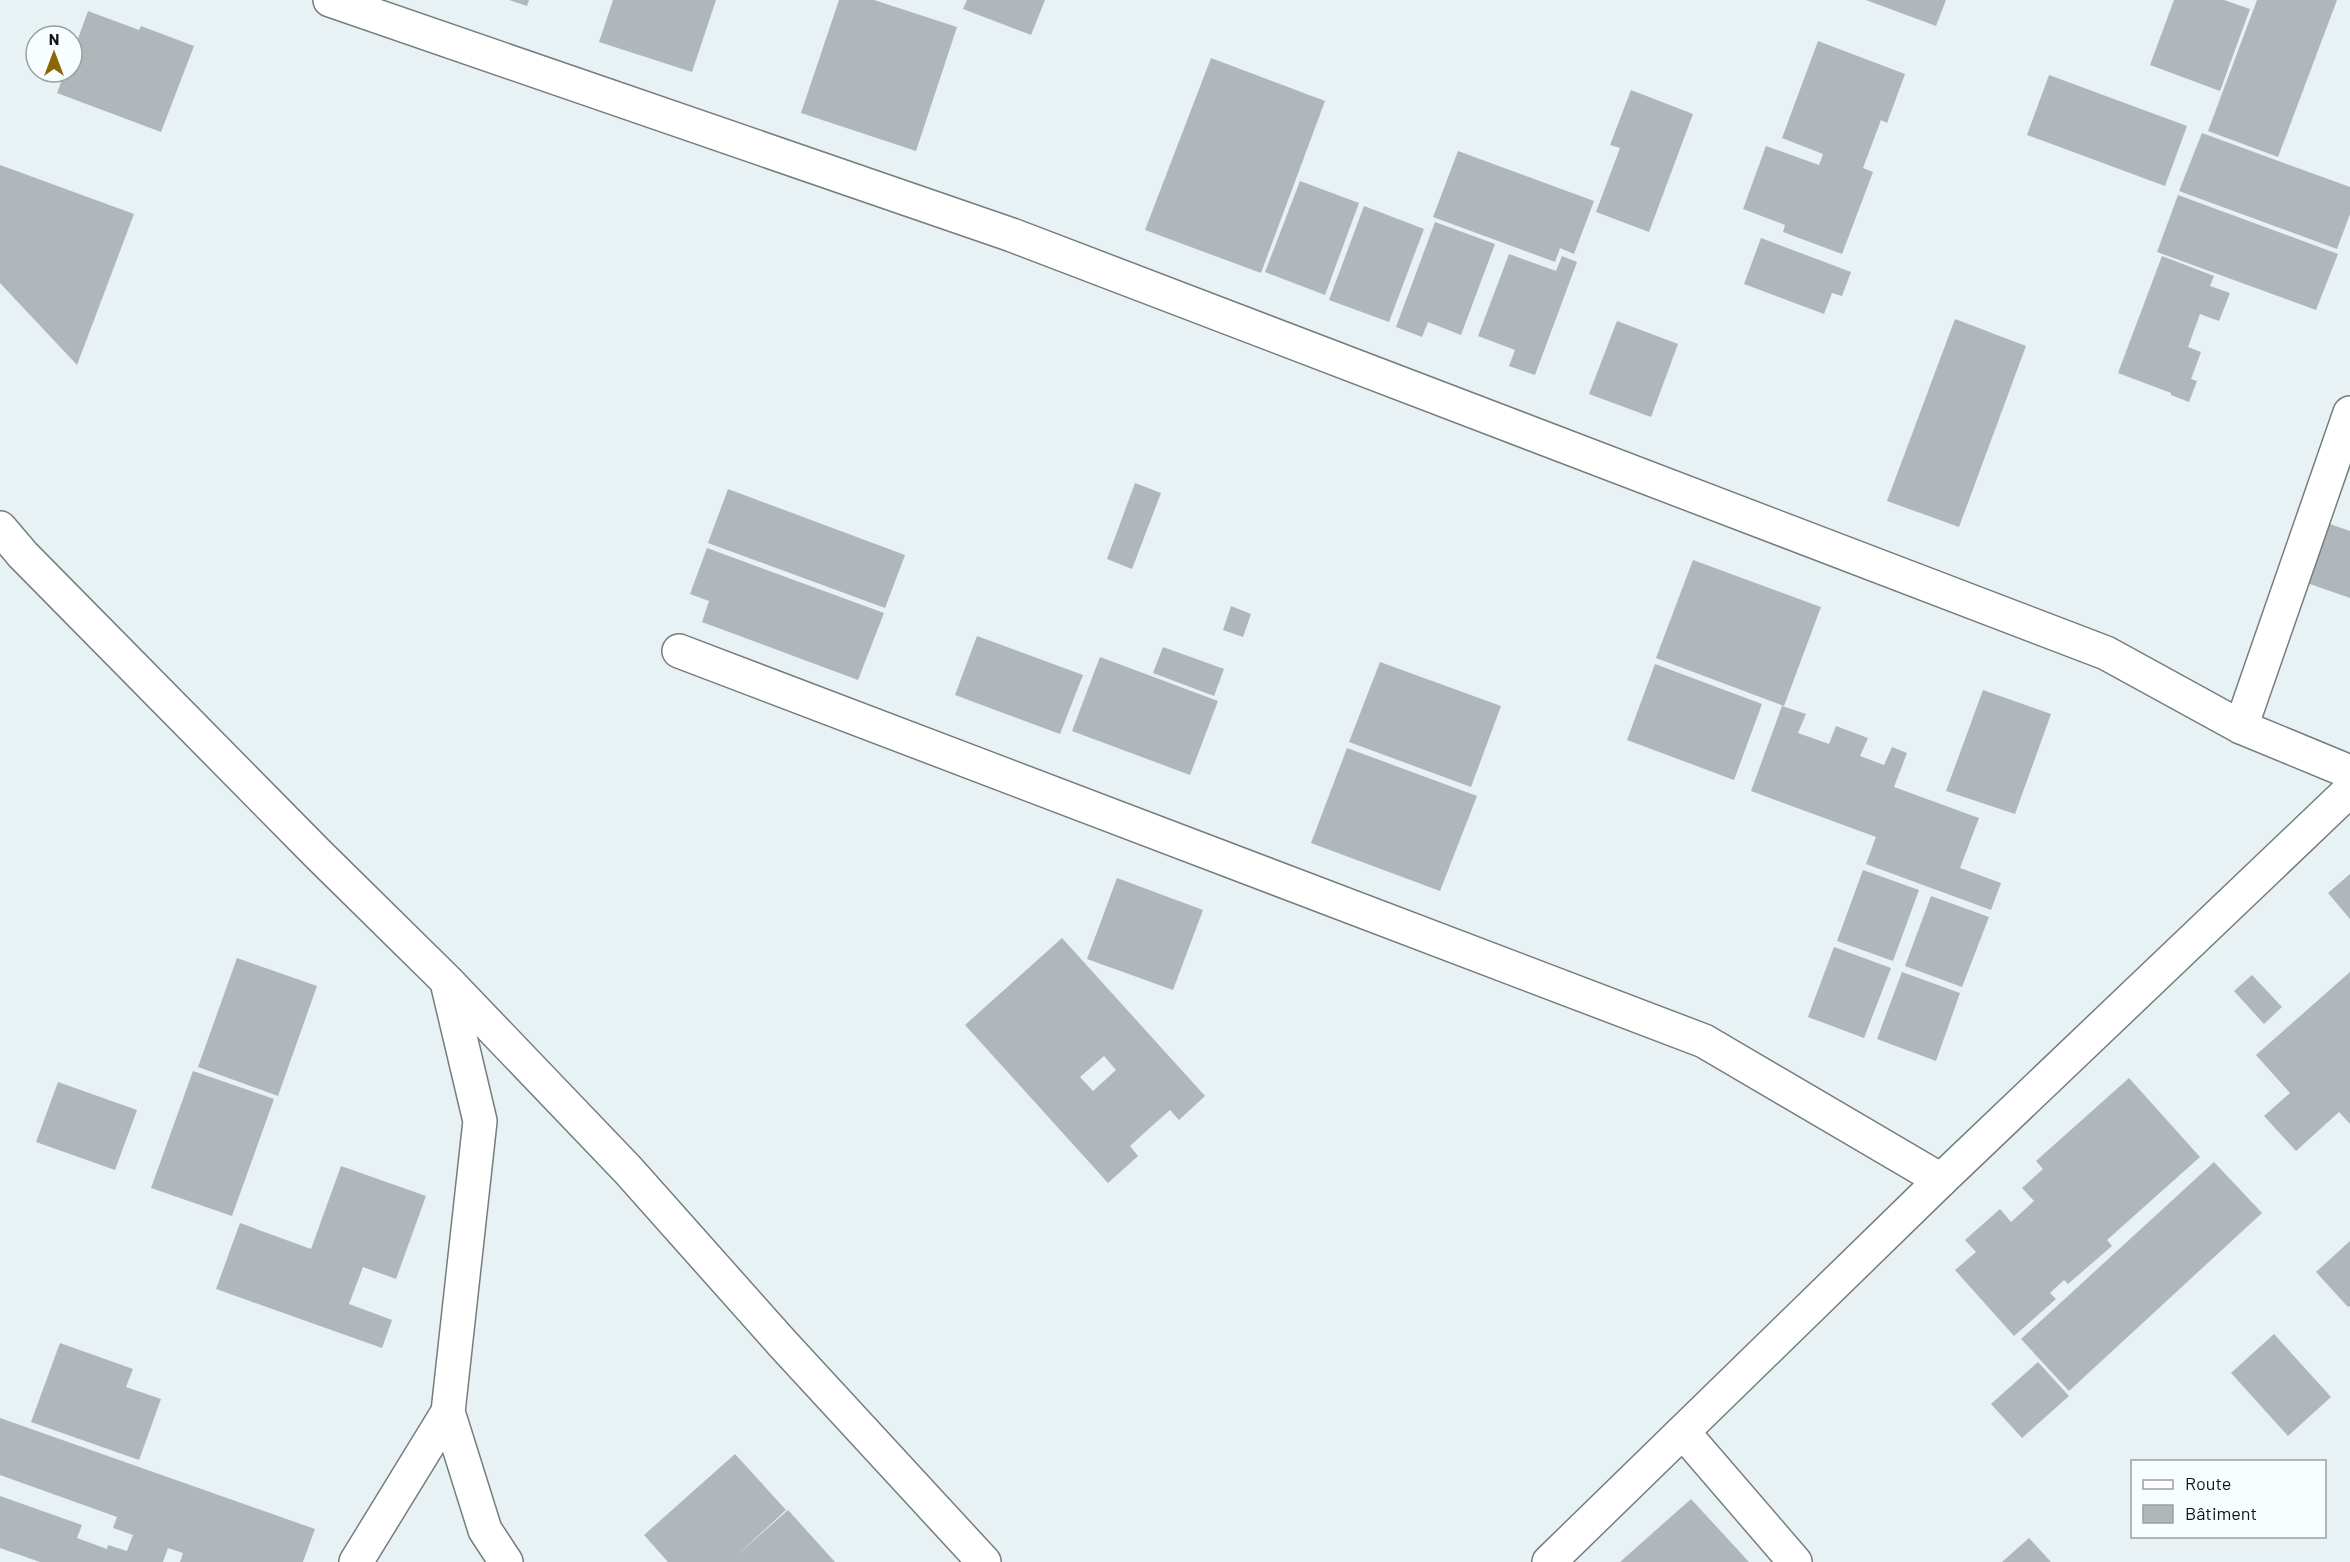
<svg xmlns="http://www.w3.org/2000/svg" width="2350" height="1562" font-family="Barlow,sans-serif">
<rect width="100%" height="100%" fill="#e8f1f3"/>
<g fill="#afb7ba" fill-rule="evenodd">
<path d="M509 0H529L527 6Z"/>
<path d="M613 0H716L692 72 599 42Z"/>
<path d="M839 0H874L957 27 916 151 801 113Z"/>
<path d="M967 0H1045L1031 35 963 9Z"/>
<path d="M1866 0H1946L1936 26Z"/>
<path d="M2174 0H2224L2250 9 2220 91 2150 65Z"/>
<path d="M2257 0H2337L2278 157 2208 131Z"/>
<path d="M88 11 139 30 141 26 194 46 161 132 57 93 65 72H72V55Z"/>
<path d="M1818 41 1905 74 1887 123 1881 120 1863 168 1873 172 1842 254 1783 232 1785 225 1743 209 1766 146 1819 165 1823 154 1782 138Z"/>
<path d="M1211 58 1325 101 1261 273 1145 230Z"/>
<path d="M2049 75 2187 126 2165 186 2027 135Z"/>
<path d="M1631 90 1693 114 1649 232 1596 212 1620 148 1610 145Z"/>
<path d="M2202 133 2350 187V214L2337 249 2179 191Z"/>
<path d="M1458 151 1594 201 1574 254 1560 248 1555 262 1433 217Z"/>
<path d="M0 165 134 214 77 365 0 283Z"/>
<path d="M1300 181 1359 203 1325 295 1265 272Z"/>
<path d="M2178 195 2338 254 2316 310 2157 252Z"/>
<path d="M1364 206 1424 229 1389 322 1329 300Z"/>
<path d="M1435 222 1495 244 1461 335 1428 322 1422 337 1396 327Z"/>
<path d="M1761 238 1851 272 1842 296 1832 293 1824 314 1744 284Z"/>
<path d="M1509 254 1556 271 1562 256 1577 262 1535 375 1509 366 1515 350 1478 336Z"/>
<path d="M2162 256 2214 276 2210 286 2230 293 2219 321 2200 314 2188 347 2201 352 2191 379 2197 381 2189 402 2171 395V393L2118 373Z"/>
<path d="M1955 319 2026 346 1959 527 1887 501Z"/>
<path d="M1617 321 1678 344 1651 417 1589 394Z"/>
<path d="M1135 483 1161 493 1132 569 1107 559Z"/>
<path d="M728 489 905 555 885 608 708 543Z"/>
<path d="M2330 524 2350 531V598L2307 583Z"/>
<path d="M707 548 884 613 858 680 702 622 709 601 690 594Z"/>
<path d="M1693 560 1821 607 1784 706 1656 658Z"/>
<path d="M1231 606 1251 614 1243 637 1223 630Z"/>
<path d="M977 636 1083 675 1060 734 955 695Z"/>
<path d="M1163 647 1224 669 1214 696 1153 673Z"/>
<path d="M1100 657 1218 701 1190 775 1072 731Z"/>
<path d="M1380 662 1501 706 1471 787 1349 742Z"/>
<path d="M1655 664 1762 704 1734 780 1627 740Z"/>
<path d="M1983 690 2051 714 2015 814 1946 791Z"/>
<path d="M1782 706 1806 714 1798 733 1829 744 1836 726 1868 738 1860 756 1884 765 1892 747 1907 753 1894 787 1979 818 1960 868 2001 883 1991 910 1866 864 1876 837 1751 791Z"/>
<path d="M1347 748 1477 796 1440 891 1311 843Z"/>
<path d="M1863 870 1919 890 1893 961 1837 941Z"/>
<path d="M2350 874V919L2328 893Z"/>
<path d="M1117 878 1203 910 1173 990 1087 959Z"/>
<path d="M1931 896 1989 917 1962 987 1905 966Z"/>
<path d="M1062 938 1205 1096 1179 1120 1170 1110 1153 1125 1130 1146 1138 1156 1108 1183 965 1025ZM1104 1056 1116 1070 1093 1091 1080 1077Z"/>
<path d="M1834 947 1891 968 1864 1038 1808 1017Z"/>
<path d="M237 958 317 986 278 1096 198 1067Z"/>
<path d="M1902 972 1960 993 1936 1061 1877 1039Z"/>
<path d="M2350 972V1124L2339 1112 2296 1151 2264 1116 2290 1093 2256 1055Z"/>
<path d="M2252 975 2282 1007 2264 1024 2234 991Z"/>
<path d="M193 1071 274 1099 232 1216 151 1188Z"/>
<path d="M2129 1078 2200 1157 2107 1240 2112 1246 2068 1284 2064 1280 2050 1293 2056 1299 2014 1336 1955 1270 1976 1252 1965 1240 2000 1209 2011 1222 2034 1201 2022 1188 2043 1169 2036 1161Z"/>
<path d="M58 1082 137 1110 115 1170 36 1142Z"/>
<path d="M2214 1162 2262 1213 2069 1391 2021 1339Z"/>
<path d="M341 1166 426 1196 396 1279 363 1267 349 1304 392 1320 382 1348 216 1289 240 1223 311 1249Z"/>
<path d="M2350 1241V1306L2348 1307 2316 1272Z"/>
<path d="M2274 1334 2331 1397 2288 1436 2231 1373Z"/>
<path d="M60 1343 133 1369 126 1387 161 1399 139 1460 31 1422Z"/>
<path d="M2038 1362 2069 1396 2022 1438 1991 1404Z"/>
<path d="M0 1418 315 1529 303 1562H180L183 1553 168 1548 163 1562H40L0 1548V1496L82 1525 77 1538 107 1549 108 1545 127 1551 133 1535 113 1528 117 1517 0 1475Z"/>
<path d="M735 1454 786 1510 734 1558 788 1510 835 1562H668L644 1535Z"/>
<path d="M1691 1499 1749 1562H1620Z"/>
<path d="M2029 1538 2051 1562H2002Z"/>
</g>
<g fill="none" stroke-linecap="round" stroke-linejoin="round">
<defs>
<g id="minor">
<path d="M330 0 1012 235 2106 653 2241 727 2350 772"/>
<path d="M0 528 23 555 318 854 446 980 628 1170 782 1343 984 1562"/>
<path d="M679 651 1704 1041 1941 1180"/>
<path d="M2241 727 2350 413"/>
<path d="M447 982 480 1121 448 1412 485 1530 506 1562"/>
<path d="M1683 1432 1795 1562"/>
<path d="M356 1562 448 1412"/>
<path d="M1549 1562 1941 1180 2350 790"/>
</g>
</defs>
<use href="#minor" stroke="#757d7f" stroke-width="36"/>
<use href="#minor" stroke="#fff" stroke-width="33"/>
</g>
<rect x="2131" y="1460" width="195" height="78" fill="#f8feff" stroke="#9ba0a1" stroke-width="1.5"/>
<rect x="2143" y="1480" width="30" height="9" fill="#ffffff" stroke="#9ba0a1" stroke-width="1.5"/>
<text x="2185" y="1490" font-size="18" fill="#101414">Route</text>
<rect x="2143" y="1505" width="30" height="18" fill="#afb7ba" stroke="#9ba0a1" stroke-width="1.5"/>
<text x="2185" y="1520" font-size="18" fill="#101414">Bâtiment</text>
<g transform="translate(54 54)"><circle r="28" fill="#f8feff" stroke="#9ba0a1" stroke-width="1.5"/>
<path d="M0-4.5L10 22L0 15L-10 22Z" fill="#8a6605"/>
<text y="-9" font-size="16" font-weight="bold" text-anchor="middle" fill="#101414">N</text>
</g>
</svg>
